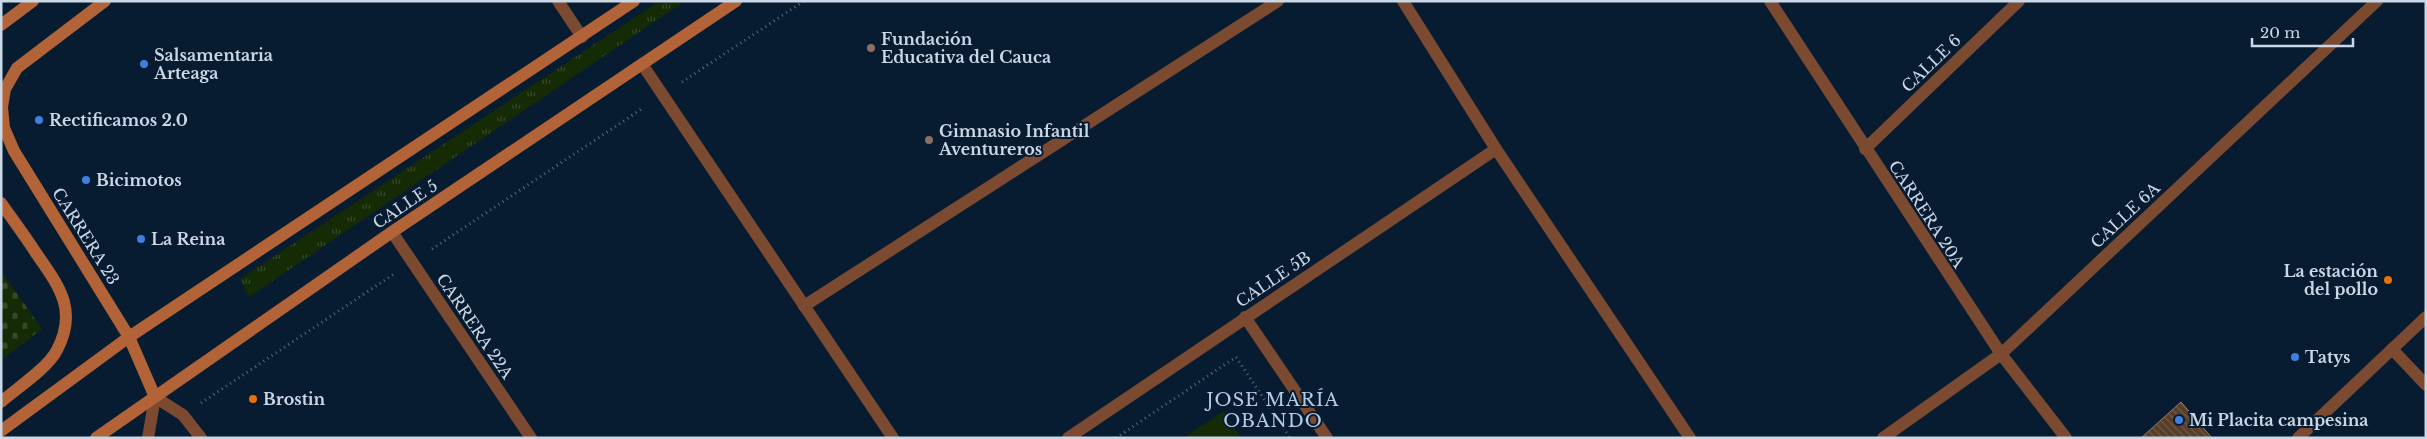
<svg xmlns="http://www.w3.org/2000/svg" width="2427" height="439" font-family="'Libre Baskerville',serif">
<defs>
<pattern id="grass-tufts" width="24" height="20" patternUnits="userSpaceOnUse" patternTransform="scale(1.25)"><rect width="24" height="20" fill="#152b06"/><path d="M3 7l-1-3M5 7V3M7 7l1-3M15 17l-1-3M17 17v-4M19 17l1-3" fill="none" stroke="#36492a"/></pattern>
<pattern id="cemetery-stones" width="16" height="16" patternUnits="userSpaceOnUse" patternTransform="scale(1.25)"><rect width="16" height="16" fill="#152b06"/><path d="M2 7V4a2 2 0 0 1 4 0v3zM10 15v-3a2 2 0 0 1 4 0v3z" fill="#36492a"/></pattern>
<pattern id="building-back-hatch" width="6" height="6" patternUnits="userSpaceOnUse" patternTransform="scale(1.25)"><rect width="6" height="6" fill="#583e28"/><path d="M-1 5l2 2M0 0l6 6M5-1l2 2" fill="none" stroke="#6f5947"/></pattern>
</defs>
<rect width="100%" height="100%" fill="#081c31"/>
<path fill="url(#grass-tufts)" d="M660 1H685L249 297 240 279Z"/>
<path fill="url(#cemetery-stones)" d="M1 271 42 329 1 360Z"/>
<path fill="#152b06" d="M1224 411 1241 438H1183Z"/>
<path fill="url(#building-back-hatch)" stroke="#977a62" d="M2181 402 2212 438H2141Z"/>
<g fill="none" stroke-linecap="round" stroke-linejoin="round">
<g stroke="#58697c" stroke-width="3" stroke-dasharray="1 4" stroke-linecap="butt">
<path d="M682 82 804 1"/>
<path d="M432 249 643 108"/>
<path d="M201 403 394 274"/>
<path d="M1116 438 1236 357 1290 438"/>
</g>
<g stroke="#7b4a30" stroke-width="12">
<path d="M558 1 582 37"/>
<path d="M1403 1 1496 149 1690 438"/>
<path d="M1770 1 2001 354 2066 438"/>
<path d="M642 64 893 438"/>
<path d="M1865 149 2019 1"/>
<path d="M392 232 531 438"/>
<path d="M804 306 1278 1"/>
<path d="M1245 317 1327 438"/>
<path d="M2392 349 2426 385"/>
<path d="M1068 438 1496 149"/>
<path d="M1883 438 2001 354 2377 1"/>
</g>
<g stroke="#7b4a30" stroke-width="12">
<path d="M148 438 155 397 183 415 201 438"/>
<path d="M2298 438 2426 317"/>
</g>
<g stroke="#b26338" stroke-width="12">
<path d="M105 1 17 68 5 89 2 107 4 128 14 151 129 337 155 397"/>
<path d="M1 25 33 1"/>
<path d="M1 203C13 220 25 236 36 253 59 286 78 310 57 350 48 368 17 388 1 402"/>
<path d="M1 431 129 337 634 1"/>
<path d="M96 438 392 232 736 1"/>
</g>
</g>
<g fill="#8d6e63" stroke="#081c31" stroke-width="2">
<circle cx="871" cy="48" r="5"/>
<circle cx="929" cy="140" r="5"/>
</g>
<g fill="#3f7fe0" stroke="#081c31" stroke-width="2">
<circle cx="144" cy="64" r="5"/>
<circle cx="39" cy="120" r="5"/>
<circle cx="86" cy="180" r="5"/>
<circle cx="141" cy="239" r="5"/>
<circle cx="2295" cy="357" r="5"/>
<circle cx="2179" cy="420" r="5"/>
</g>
<g fill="#e8710a" stroke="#081c31" stroke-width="2">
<circle cx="2388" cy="280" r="5"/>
<circle cx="253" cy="399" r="5"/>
</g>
<g text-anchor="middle" stroke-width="4" stroke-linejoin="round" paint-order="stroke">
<g font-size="16" font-weight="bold" fill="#cad7e6" stroke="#081c31" text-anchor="start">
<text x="881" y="45">Fundación<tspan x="881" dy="18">Educativa del Cauca</tspan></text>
<text x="154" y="61">Salsamentaria<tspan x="154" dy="18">Arteaga</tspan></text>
<text x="49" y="126">Rectificamos 2.0</text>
<text x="939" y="137">Gimnasio Infantil<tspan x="939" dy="18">Aventureros</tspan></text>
<text x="96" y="186">Bicimotos</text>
<text x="151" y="245">La Reina</text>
<text x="2378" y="277" text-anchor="end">La estación<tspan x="2378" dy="18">del pollo</tspan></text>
<text x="2305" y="363">Tatys</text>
<text x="263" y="405">Brostin</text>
<text x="2189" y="426">Mi Placita campesina</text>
</g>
<g font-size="16" fill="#cad7e6" stroke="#081c31">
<text transform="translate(1931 63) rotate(-44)" y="6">CALLE 6</text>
<text transform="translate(405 204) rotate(-34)" y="6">CALLE 5</text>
<text transform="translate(1927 214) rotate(57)" y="6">CARRERA 20A</text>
<text transform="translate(2125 215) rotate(-43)" y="6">CALLE 6A</text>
<text transform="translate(86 236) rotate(58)" y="6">CARRERA 23</text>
<text transform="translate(1273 279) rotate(-34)" y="6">CALLE 5B</text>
<text transform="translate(475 326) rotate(56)" y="6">CARRERA 22A</text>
</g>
<g font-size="18" letter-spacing="1" fill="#b2cbe9" stroke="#081c31">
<text x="1273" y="406">JOSE MARÍA<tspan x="1273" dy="21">OBANDO</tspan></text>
</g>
</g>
<rect width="2427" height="439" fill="none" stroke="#cad7e6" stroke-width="5"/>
<path d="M2252 38v8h101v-8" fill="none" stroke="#cad7e6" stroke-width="2.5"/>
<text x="2260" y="38" font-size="15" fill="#cad7e6" stroke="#081c31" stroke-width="4" paint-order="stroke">20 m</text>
</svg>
